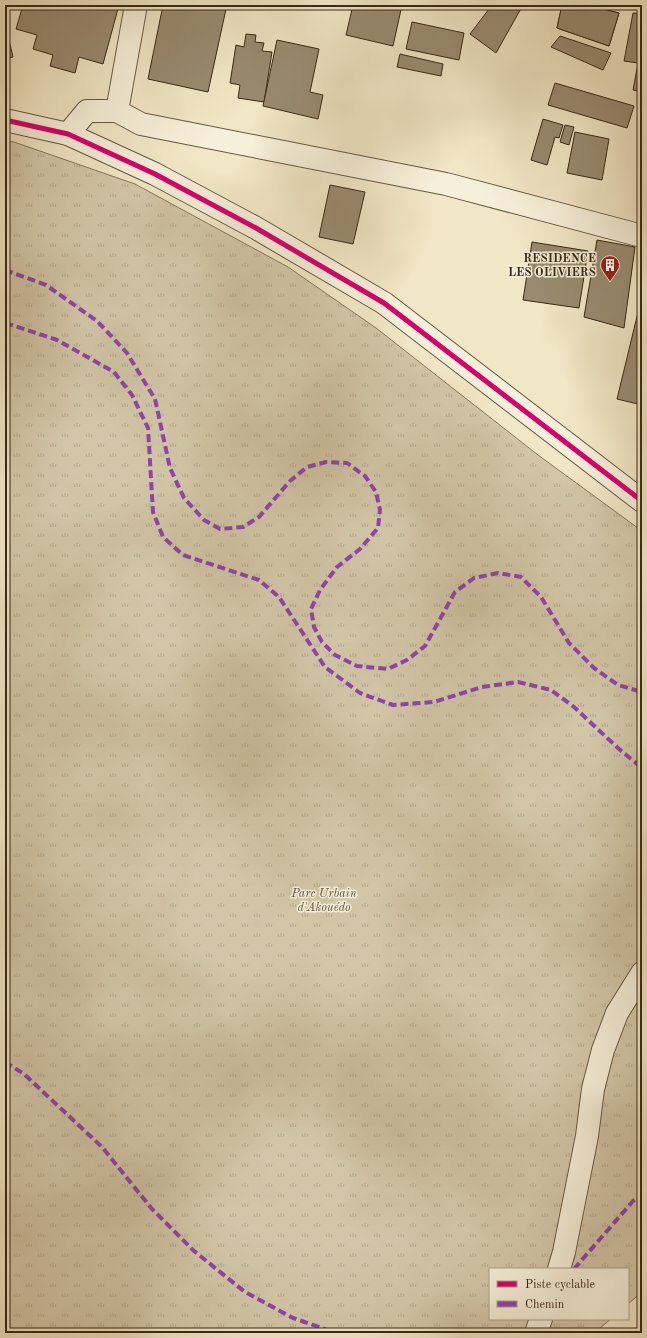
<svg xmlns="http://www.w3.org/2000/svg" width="647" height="1338" font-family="'Old Standard TT',serif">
<defs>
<pattern id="park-tufts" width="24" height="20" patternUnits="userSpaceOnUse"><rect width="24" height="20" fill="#d2c6a7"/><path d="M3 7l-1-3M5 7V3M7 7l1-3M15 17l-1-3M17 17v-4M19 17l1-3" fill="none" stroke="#b5aa8f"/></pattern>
</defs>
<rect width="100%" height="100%" fill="#f1e6c5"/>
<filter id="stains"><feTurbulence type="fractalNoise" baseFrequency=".005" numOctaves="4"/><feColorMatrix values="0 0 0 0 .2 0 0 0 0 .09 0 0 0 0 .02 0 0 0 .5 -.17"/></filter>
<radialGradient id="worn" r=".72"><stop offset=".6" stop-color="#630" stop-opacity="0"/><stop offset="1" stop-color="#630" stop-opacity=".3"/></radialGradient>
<path fill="url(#park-tufts)" stroke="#86785e" d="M5 141 14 142 135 184 288 267 376 328 538 455 642 531V1292L628 1304V1269H490V1319H611L594 1333H5Z"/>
<g fill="#998b70" stroke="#392914">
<path d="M23 5H119L103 64 79 57 75 73 50 66 53 55 33 49 37 35 16 29Z"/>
<path d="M163 5H206L226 9 208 92 148 79Z"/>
<path d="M353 5H402L393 46 346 35Z"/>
<path d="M492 5H523L496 53 470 34Z"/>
<path d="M562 5H587L619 13 609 46 557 28Z"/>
<path d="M562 5H587L619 13 609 46 557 28Z"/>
<path d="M633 13 642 14V92L633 90 638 63 624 61Z"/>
<path d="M412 22 464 33 459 60 406 49Z"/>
<path d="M246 34 256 35 255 42 264 43 262 51 272 52 264 102 238 98 240 85 230 83 236 45 244 47Z"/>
<path d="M560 36 611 53 603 70 551 47Z"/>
<path d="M9 40 13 57 5 59V41Z"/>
<path d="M277 40 319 49 310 92 323 95 318 119 263 106Z"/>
<path d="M400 54 443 64 441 76 397 67Z"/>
<path d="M555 83 634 106 627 128 548 105Z"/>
<path d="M543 119 563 125 559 138 555 137 547 165 531 160Z"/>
<path d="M565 125 574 127 569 145 560 142Z"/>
<path d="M575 132 609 139 602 180 567 173Z"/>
<path d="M330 185 365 192 353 244 319 237Z"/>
<path d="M597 240 635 247 624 328 584 317Z"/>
<path d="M532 242 588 251 579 308 523 300Z"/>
<path d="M642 296V405L617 399Z"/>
</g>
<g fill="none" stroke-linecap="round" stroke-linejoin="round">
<defs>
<g id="minor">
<path d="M117 111 136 5"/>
<path d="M5 120 68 134 155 174 256 228 384 303 642 501"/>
<path d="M68 134 87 111H117L141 124 446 184 642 236"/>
<path d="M559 1269 564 1252 587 1136 593 1089 603 1050 617 1013 642 973"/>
<path d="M536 1333 541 1319"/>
</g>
</defs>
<use href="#minor" stroke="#675840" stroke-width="24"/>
<use href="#minor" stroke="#f6efd9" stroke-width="22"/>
<g stroke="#8e44ad" stroke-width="4" stroke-dasharray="8 4" stroke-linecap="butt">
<path d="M5 270 46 285 97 321 127 353 155 399 170 468 184 498 204 520 220 529 243 527 259 517 290 481 307 467 326 462 347 463 365 476 376 492 380 510 378 528 360 549 337 567 320 590 311 609 314 627 322 642 335 655 357 666 388 669 407 660 425 646 455 592 474 578 498 573 521 577 541 597 569 643 594 668 618 685 642 692"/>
<path d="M5 324 12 325 57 340 114 372 132 395 148 428 153 512 163 537 183 555 259 580 279 597 325 667 360 693 393 705 434 702 482 687 518 682 551 690 574 707 619 749 642 768"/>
<path d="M5 1062 24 1074 102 1147 152 1209 194 1251 245 1292 293 1318 336 1333"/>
<path d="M574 1269 633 1201 642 1195"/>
</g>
<defs>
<path id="cycleway" d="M5 120 68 134 155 174 256 228 384 303 642 501"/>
</defs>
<use href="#cycleway" stroke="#f6efd9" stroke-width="8"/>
<use href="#cycleway" stroke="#d6006c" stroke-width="5"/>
</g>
<defs>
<symbol id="building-pin" viewBox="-11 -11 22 30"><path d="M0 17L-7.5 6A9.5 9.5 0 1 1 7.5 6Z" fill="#8f2418" stroke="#f6efd9"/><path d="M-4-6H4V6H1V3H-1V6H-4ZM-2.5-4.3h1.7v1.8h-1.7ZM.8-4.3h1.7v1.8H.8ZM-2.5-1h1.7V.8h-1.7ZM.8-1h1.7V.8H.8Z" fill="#fff"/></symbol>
</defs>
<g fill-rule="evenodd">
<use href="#building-pin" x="599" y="254" width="22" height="30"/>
</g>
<g text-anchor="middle" stroke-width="3" stroke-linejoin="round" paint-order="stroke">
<g font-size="12" font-weight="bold" fill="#392914" stroke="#f6efd9" text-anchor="end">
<text x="596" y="262">RESIDENCE<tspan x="596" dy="14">LES OLIVIERS</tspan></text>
</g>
<g font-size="12" font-style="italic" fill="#5f5039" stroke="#f6efd9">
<text x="324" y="897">Parc Urbain<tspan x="324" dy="14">d'Akouédo</tspan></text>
</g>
</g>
<rect width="647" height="1338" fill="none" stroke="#f1e6c5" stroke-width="20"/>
<rect x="6" y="6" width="635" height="1326" fill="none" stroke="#392914" stroke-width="2"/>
<rect x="10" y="10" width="627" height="1318" fill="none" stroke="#392914"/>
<rect x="489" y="1268" width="140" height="52" fill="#f6efd9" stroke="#aaa08a"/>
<rect x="497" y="1281" width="20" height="6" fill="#d6006c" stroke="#aaa08a"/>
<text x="525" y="1288" font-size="12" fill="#392914">Piste cyclable</text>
<rect x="497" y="1301" width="20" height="6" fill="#8e44ad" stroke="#aaa08a"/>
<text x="525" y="1308" font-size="12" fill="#392914">Chemin</text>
<rect width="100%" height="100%" filter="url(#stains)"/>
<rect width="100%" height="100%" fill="url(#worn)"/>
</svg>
